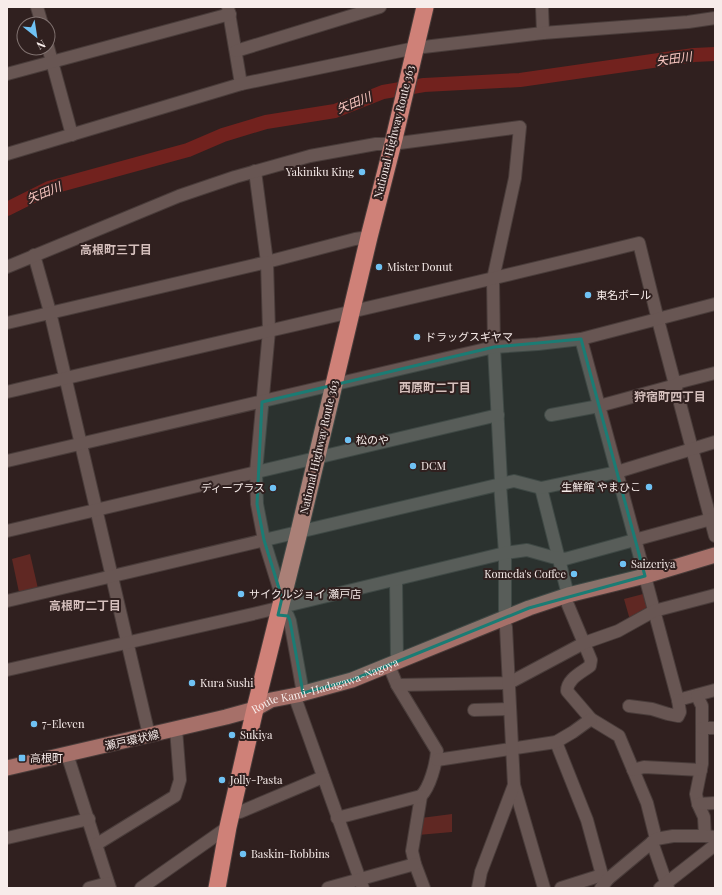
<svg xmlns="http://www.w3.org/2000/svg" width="722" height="895" font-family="'Playfair Display','Noto Sans JP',serif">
<rect width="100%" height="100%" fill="#30201f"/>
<g fill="#602823">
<path d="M30 554 39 593 20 597 12 559Z"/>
<path d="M647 593 649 605 646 614 630 620 624 599Z"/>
<path d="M452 814V832L418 835 421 818Z"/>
</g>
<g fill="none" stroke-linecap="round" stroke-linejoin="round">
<path stroke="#72221e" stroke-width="14" d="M7 209 49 188 188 150 223 135 266 122 335 111 383 92 424 85 520 80 694 55 715 54"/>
<defs>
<g id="minor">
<path d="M37 7 42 24"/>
<path d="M228 7 241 84"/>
<path d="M542 7 543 33"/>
<path d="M48 47 72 135"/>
<path d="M236 51 380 7"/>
<path d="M7 74 230 14"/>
<path d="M7 154 241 84 415 48 543 33 688 22 715 18"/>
<path d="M255 171 267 262 355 239 369 237"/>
<path d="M34 255 50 312 149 735"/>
<path d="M7 267 179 196 235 177 310 156 376 144H392L520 127 515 178 493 279 494 347 501 481 500 484 505 553V617"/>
<path d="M7 323 267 262 269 331 256 472 257 504 264 540 282 598"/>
<path d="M581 339 645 576"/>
<path d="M7 392C218 342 429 295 639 243L658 320 715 536"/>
<path d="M551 415 599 406 676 385 680 382 715 373"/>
<path d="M7 461 494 347 538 344 581 339 715 304"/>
<path d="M541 488 568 595"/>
<path d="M7 531 498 415"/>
<path d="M396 580 397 662"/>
<path d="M647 584 678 700 715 690"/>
<path d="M7 601 514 481 541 488 617 472 715 442"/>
<path d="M568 605 591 660 590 666C581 673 567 679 567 691L591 719 619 736 647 803 656 839"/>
<path d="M278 615 288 616 290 621 303 693"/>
<path d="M7 670 257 613 505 553 527 550 552 557 565 559 715 518"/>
<path d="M392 673 397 685 437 751C436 764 430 787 421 796L412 851 415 864 424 888"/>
<path d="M397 685 509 683 584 643 618 631 654 611 715 595"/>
<path d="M697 696 702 706V764L696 794 698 804 704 817 705 836"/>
<path d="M297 703 363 888"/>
<path d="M629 706 652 709 668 714 678 716 680 712 678 700"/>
<path d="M474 710 510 709"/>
<path d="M702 728H715"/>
<path d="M556 742 587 820 602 875 608 879"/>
<path d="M67 754 110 888"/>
<path d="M437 760 556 742 573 732 591 719"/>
<path d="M633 770 644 767 701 770"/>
<path d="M514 785 544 888"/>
<path d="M698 804 715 803"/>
<path d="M231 814 240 812 323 777"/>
<path d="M337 818 421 796"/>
<path d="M7 838 89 819"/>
<path d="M652 842 668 888"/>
<path d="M97 844 175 796 180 780 176 729"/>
<path d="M89 888 108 883"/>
<path d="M141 888 228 827"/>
<path d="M328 888 415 864"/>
<path d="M478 888 481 872 514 785 506 627"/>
<path d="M561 888 602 875"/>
<path d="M601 888 608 879 656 839 673 836H705L715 837"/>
<path d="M660 888 715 845"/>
</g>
<g id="major">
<path id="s1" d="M7 768 226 717 255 709 271 700 297 695 352 680 529 608 568 595 645 576 715 555"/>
</g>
<path id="highway" d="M217 888 228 827 255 709 299 532 369 237 394 139 425 7"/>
</defs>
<use href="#minor" stroke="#493c3a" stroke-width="14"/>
<use href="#major" stroke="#493c3a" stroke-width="17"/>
<use href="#highway" stroke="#493c3a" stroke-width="19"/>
<use href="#minor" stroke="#685653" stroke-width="12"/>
<use href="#major" stroke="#a67069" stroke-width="15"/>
<use href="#highway" stroke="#cf8178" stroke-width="17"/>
</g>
<path fill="#1b7c74" fill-opacity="0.2" stroke="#1b7c74" stroke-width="3" stroke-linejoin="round" d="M581 339 645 576 529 608 352 680 303 693 290 621 288 616 278 615 282 598 264 540 257 504 262 402 494 347Z"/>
<g fill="#6fc2f4" stroke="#30201f" stroke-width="1.5">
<circle cx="362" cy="172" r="4"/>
<circle cx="379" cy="267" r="4"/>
<circle cx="588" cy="295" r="4"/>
<circle cx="417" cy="337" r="4"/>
<circle cx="348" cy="440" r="4"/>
<circle cx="413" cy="466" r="4"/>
<circle cx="649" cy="487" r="4"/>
<circle cx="273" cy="488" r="4"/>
<circle cx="623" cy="564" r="4"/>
<circle cx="574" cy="574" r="4"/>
<circle cx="241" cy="594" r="4"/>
<circle cx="192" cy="683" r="4"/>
<circle cx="34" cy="724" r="4"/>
<circle cx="232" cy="735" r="4"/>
<rect x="18" y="754" width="8" height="8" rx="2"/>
<circle cx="222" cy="780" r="4"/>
<circle cx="243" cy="854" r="4"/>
</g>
<g text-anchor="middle" stroke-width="4" stroke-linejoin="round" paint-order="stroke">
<g font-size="11" fill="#f7ecea" stroke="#30201f">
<text transform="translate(394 132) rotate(-76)" y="4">National Highway Route 363</text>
<text transform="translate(319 447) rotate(-77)" y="4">National Highway Route 363</text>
<text dy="4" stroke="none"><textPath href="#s1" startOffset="329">Route Kami-Hadagawa-Nagoya</textPath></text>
<text transform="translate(132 740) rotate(-13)" y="4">瀬戸環状線</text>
</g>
<g font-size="11" fill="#f7ecea" stroke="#30201f" text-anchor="start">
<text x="354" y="176" text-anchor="end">Yakiniku King</text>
<text x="387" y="271">Mister Donut</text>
<text x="596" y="299">東名ボール</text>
<text x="425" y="341">ドラッグスギヤマ</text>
<text x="356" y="444">松のや</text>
<text x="421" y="470">DCM</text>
<text x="641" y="491" text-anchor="end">生鮮館 やまひこ</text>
<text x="265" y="492" text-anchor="end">ディープラス</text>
<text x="631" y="568">Saizeriya</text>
<text x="566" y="578" text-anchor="end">Komeda's Coffee</text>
<text x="249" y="598">サイクルジョイ 瀬戸店</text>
<text x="200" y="687">Kura Sushi</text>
<text x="42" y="728">7-Eleven</text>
<text x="240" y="739">Sukiya</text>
<text x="30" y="762">高根町</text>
<text x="230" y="784">Jolly-Pasta</text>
<text x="251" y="858">Baskin-Robbins</text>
</g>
<g font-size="12" font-style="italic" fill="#f8c6c0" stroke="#30201f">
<text transform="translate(674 59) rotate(-8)" y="4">矢田川</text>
<text transform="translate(354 103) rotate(-22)" y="4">矢田川</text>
<text transform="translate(44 193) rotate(-22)" y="4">矢田川</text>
</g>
<g font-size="12" font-weight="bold" fill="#d5bfbc" stroke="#30201f">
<text x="116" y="254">高根町三丁目</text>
<text x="435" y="392">西原町二丁目</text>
<text x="670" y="401">狩宿町四丁目</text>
<text x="85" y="610">高根町二丁目</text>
</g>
</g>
<rect width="722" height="895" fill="none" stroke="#f7ecea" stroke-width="16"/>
<g transform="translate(36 36) rotate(150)"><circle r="19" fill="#30201f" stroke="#807270"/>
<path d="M0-3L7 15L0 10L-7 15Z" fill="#6fc2f4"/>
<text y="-6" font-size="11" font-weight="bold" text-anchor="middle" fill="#f7ecea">N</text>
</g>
</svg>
